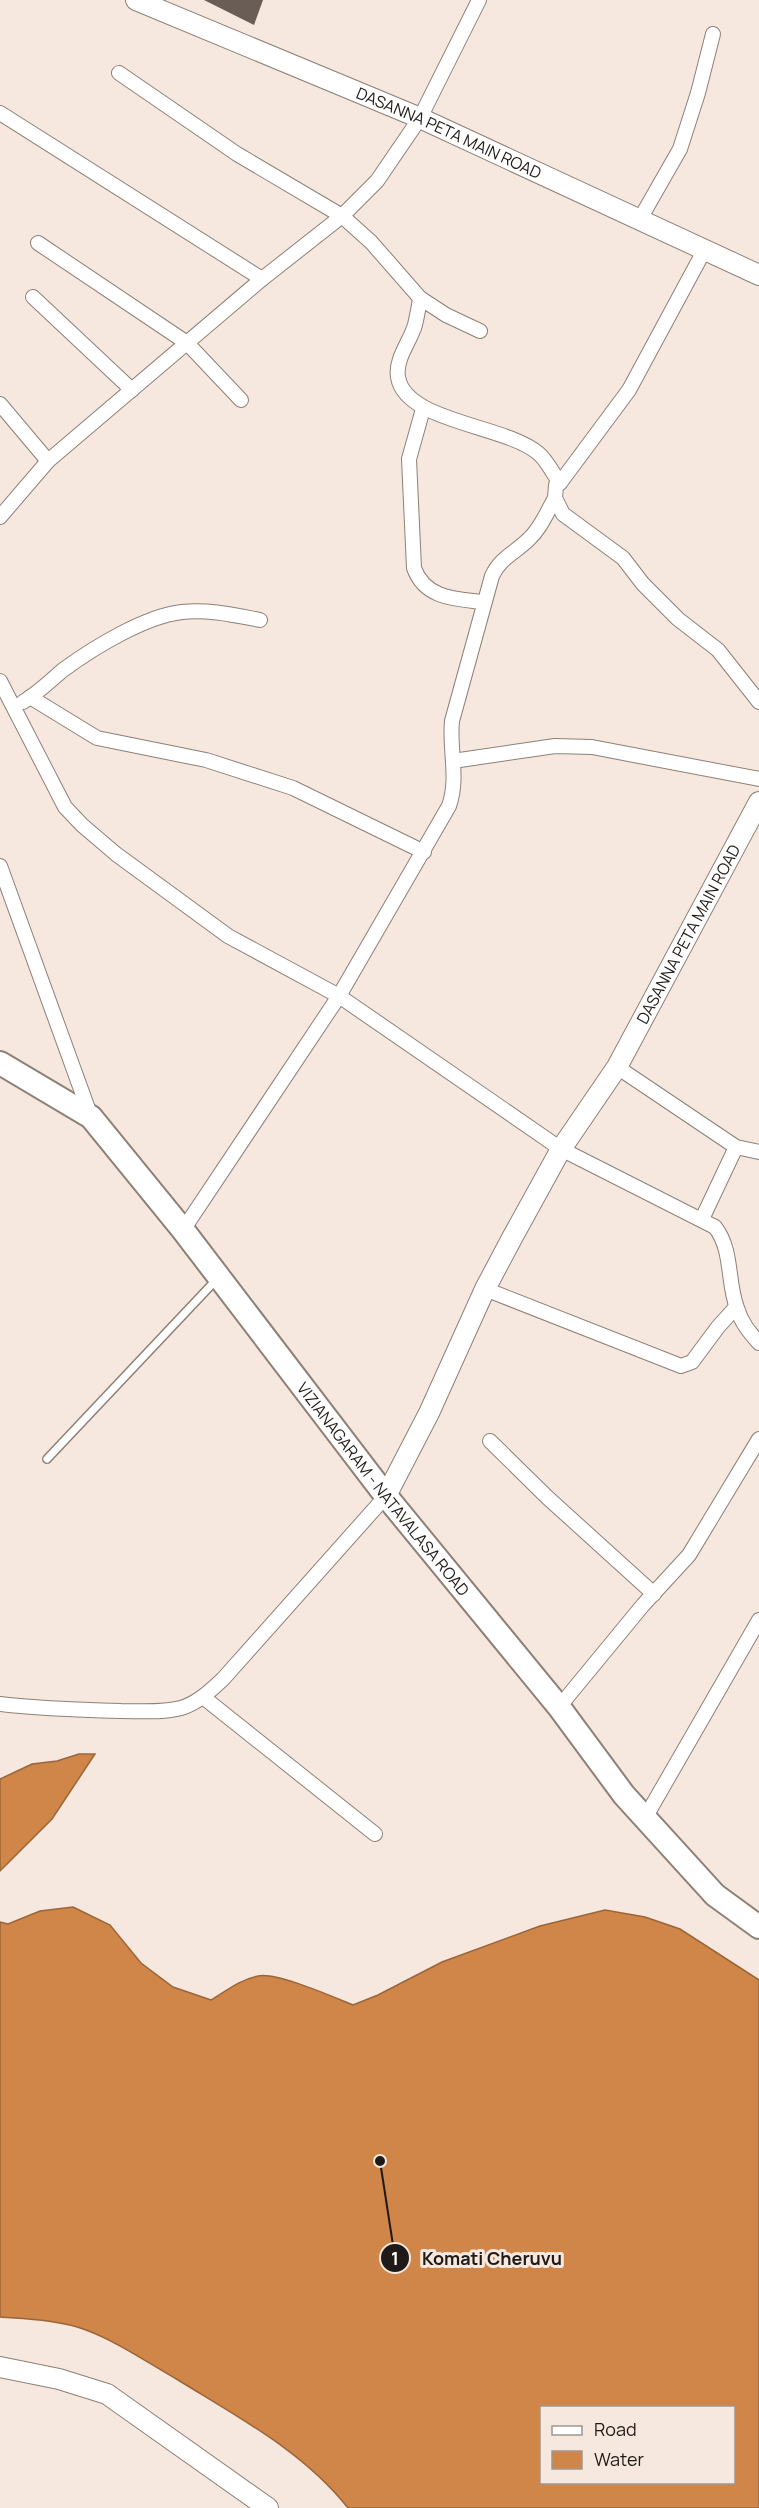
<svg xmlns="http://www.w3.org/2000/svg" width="759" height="2508" font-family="Manrope,sans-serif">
<rect width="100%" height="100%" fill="#f6e8de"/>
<g fill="#d08549" stroke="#9b653a" stroke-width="1.5" fill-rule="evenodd">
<path d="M79 1754H95L52 1819 0 1871V1779L32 1764 57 1761Z"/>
<path d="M73 1907 110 1925 141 1963 173 1987 211 2000C226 1991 241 1979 258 1976 277 1972 333 1997 353 2005L378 1995 442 1962 540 1926 605 1910 645 1917 680 1929 759 1980V2508H348C304 2452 238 2417 178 2380 148 2363 118 2342 86 2330 60 2320 27 2319 0 2317V1922L8 1924 40 1911ZM542 2408H734V2482H542Z"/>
</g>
<path fill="#695d55" d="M204 0H263L254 25Z"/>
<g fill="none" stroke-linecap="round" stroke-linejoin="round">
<defs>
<path id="lane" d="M47 1459 216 1280"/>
<g id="street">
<path d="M119 73 237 154 342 216 371 242 420 298 446 315 480 331"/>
<path d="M0 113 262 279"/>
<path d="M640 219 680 149 698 93 713 34"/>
<path d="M38 243 187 343 241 400"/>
<path d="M33 297 132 390"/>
<path d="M420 298C419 307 417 316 415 325 410 342 395 359 398 377 405 422 505 425 538 453 547 460 553 474 560 483L556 485 555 498 563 514 623 558 643 584 678 619 718 650 759 702"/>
<path d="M0 404 48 461"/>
<path d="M423 409 409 459 414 568C425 599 456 599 483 602"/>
<path d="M560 483 629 390 704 251"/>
<path d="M0 517 48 461 262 279 342 216 377 181 420 118 479 0"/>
<path d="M0 681 65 807 82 825 116 854 228 936 339 996 561 1149 715 1227C733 1250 727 1282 737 1308 741 1322 749 1332 759 1343"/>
<path d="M30 697 97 738 206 760 293 788 424 852"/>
<path d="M23 702C38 693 50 681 63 670 93 648 145 616 182 612 208 609 234 615 260 620"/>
<path d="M453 761 555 746 592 747 759 779"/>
<path d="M0 866 91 1117"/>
<path d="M617 1067 736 1147 759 1152"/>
<path d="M702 1219 736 1147"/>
<path d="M183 1230 339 996 449 806C459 778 449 750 452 721L492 576C500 558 516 552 529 539 541 528 547 512 555 498"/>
<path d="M485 1289 681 1366 692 1362 718 1327 736 1307"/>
<path d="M490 1441 548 1498 654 1594"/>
<path d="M203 1697 375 1834"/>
<path d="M0 1704C40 1709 80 1710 121 1711 141 1711 162 1713 181 1708 198 1703 211 1690 223 1679L386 1496"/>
<path d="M559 1707 643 1605 689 1555 759 1439"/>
<path d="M645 1818 759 1620"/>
</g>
<g id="secondary">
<path id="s1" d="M136 0 420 118 759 275"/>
<path id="s2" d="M386 1496 429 1413 485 1289 512 1238 561 1149 617 1067 759 802"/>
<path d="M0 2367 59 2379 107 2394 268 2508"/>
</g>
<g id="primary">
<path id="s3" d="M0 1063 91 1117 183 1230 386 1496 559 1707 624 1795 715 1895 759 1927"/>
</g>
</defs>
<use href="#lane" stroke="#8d8077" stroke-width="10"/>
<use href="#street" stroke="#8d8077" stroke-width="16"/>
<use href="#secondary" stroke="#8d8077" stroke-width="22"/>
<use href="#primary" stroke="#8d8077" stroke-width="26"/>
<use href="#lane" stroke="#fff" stroke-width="7"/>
<use href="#street" stroke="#fff" stroke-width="14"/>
<use href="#secondary" stroke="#fff" stroke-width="20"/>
<use href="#primary" stroke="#fff" stroke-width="22"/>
</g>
<g text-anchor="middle" stroke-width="6" stroke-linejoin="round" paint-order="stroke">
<g font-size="16" fill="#1f1a17" stroke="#f6e8de">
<text dy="6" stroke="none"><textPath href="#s1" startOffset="340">DASANNA PETA MAIN ROAD</textPath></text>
<text dy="6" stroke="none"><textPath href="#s2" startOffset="639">DASANNA PETA MAIN ROAD</textPath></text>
<text dy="6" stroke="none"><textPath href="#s3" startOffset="579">VIZIANAGARAM - NATAVALASA ROAD</textPath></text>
</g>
</g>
<path fill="none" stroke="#1f1a17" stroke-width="2" d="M380 2161L395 2258"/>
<g fill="#1f1a17" stroke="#f6e8de" stroke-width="2">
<circle cx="380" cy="2161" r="6"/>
<circle cx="395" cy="2258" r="15"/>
</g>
<g font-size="18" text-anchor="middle" font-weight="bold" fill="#fff">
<text x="395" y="2265">1</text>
</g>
<g font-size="18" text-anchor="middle" font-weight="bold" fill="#1f1a17" stroke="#f6e8de" stroke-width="6" stroke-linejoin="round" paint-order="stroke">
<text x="492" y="2265">Komati Cheruvu</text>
</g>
<rect x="540" y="2406" width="195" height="78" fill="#f6e8de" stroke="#a0968e" stroke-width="1.5"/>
<rect x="552" y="2426" width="30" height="9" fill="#ffffff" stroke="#a0968e" stroke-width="1.5"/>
<text x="594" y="2436" font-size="18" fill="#1f1a17">Road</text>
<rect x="552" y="2451" width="30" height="18" fill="#d08549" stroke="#a0968e" stroke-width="1.5"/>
<text x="594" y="2466" font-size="18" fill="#1f1a17">Water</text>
</svg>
